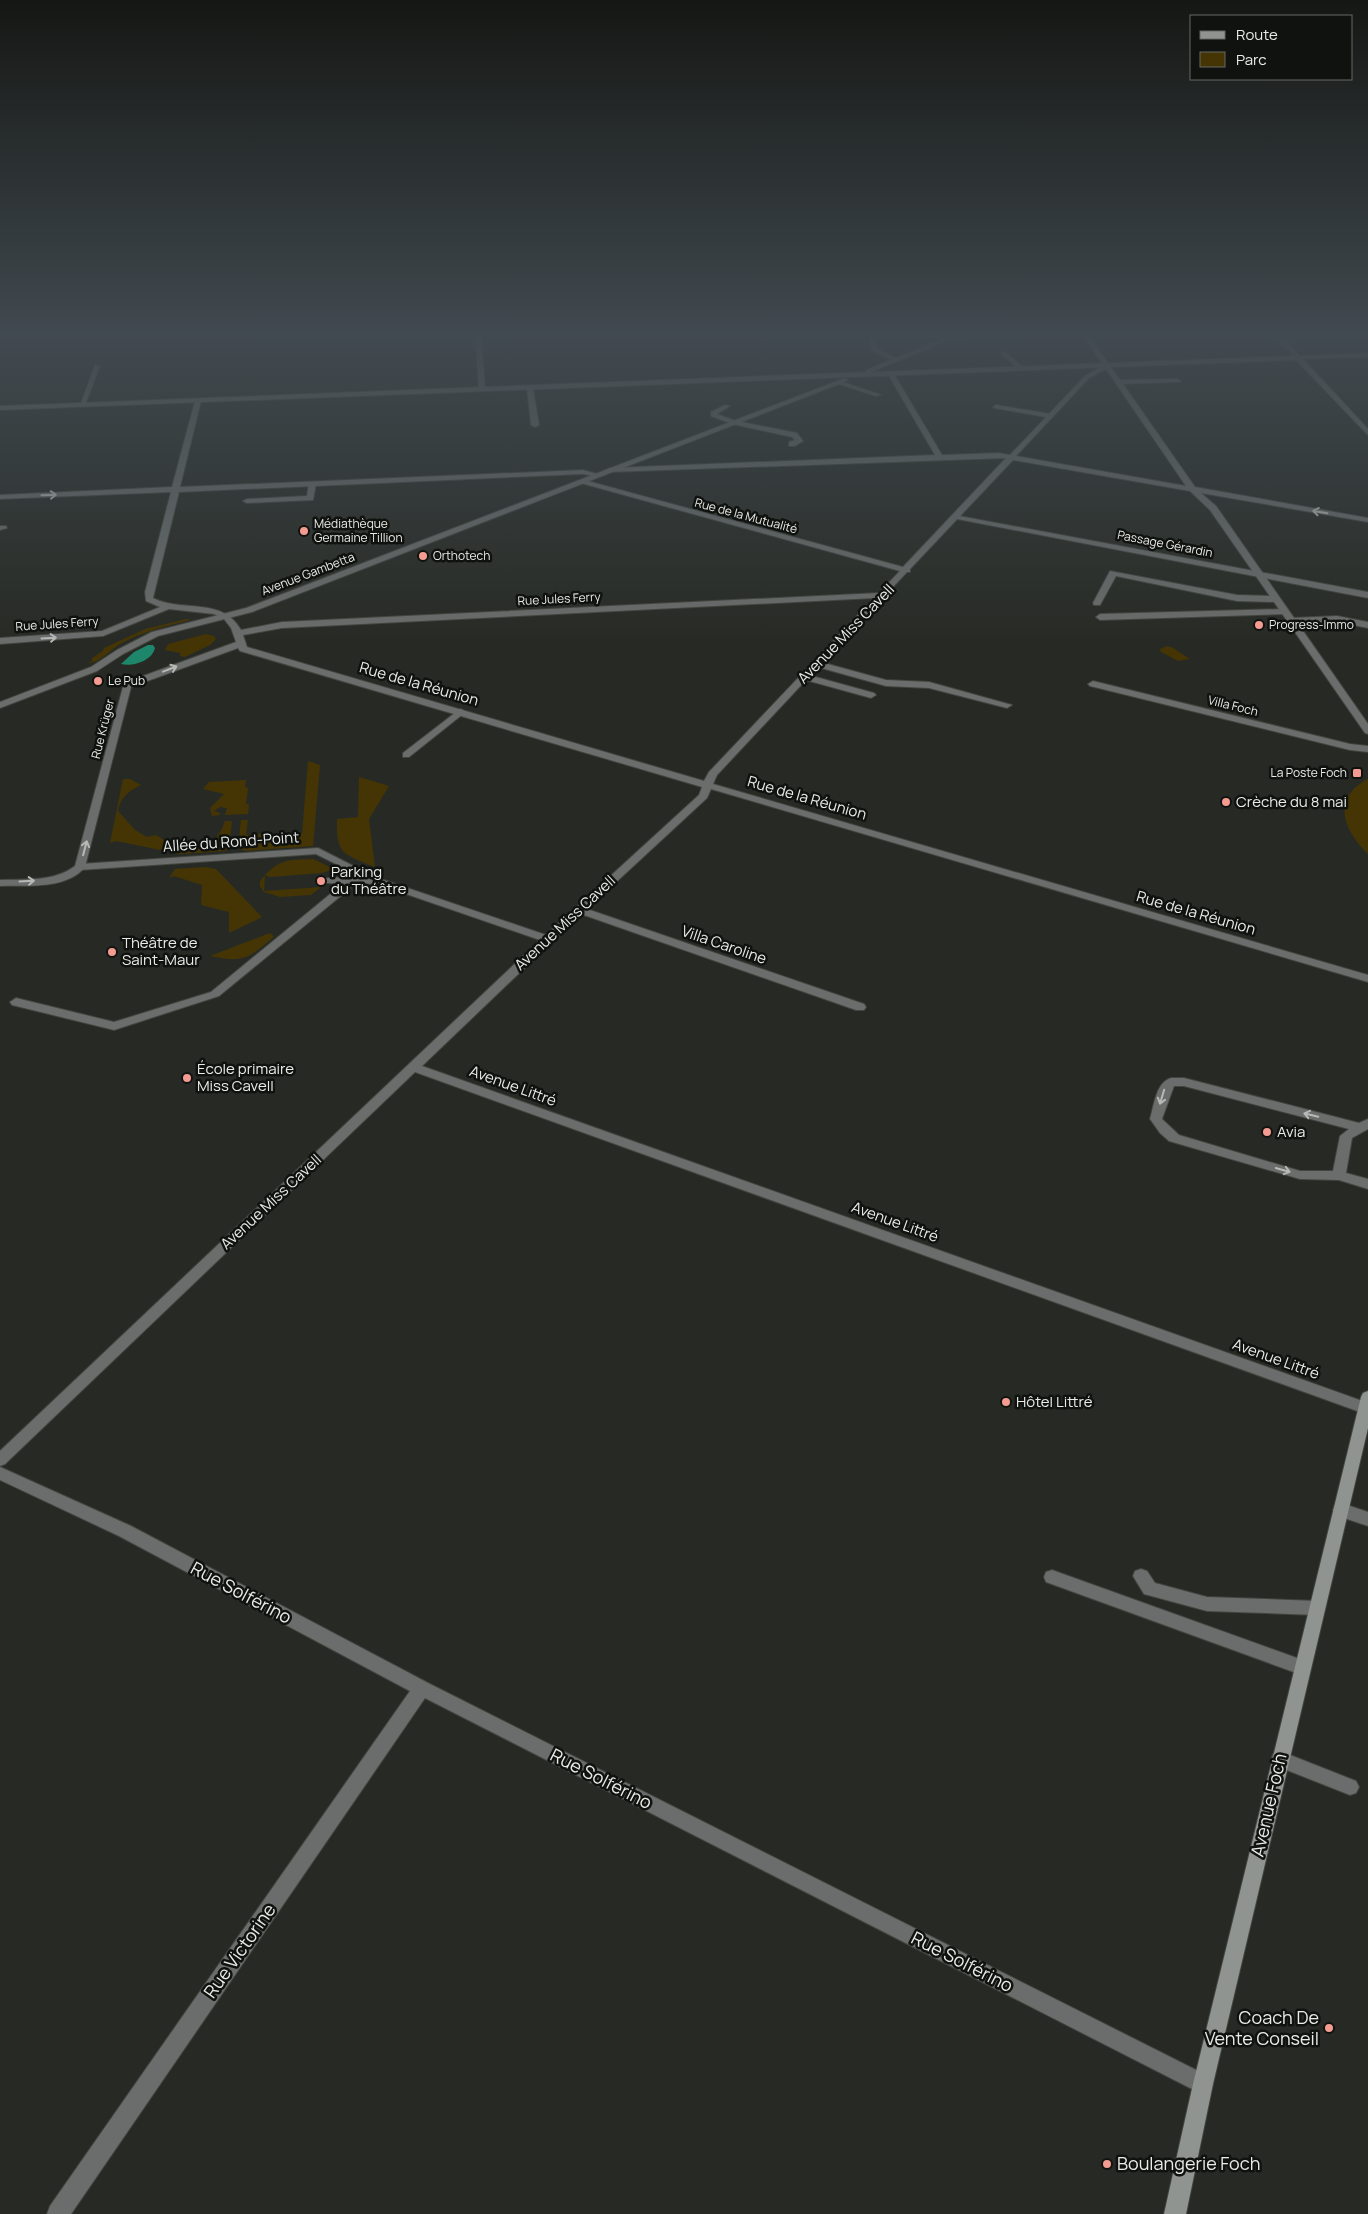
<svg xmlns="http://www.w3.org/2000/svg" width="1368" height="2214" font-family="Manrope,sans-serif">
<rect width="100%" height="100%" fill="#272a24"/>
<g fill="#453504">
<path d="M186 619 191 620C166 626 142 632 120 644 110 650 99 664 87 663L92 661V658L103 651 104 648 145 629Z"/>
<path d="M206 634 214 636 216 639 210 645 185 657 180 656V653L165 650 168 644Z"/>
<path d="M1167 646 1173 648 1190 659 1178 661 1161 652 1160 649Z"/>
<path d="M308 761 320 765 313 846 245 851 238 848 241 820H248L246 835 272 833V836L302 834Z"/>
<path d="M359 777 389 786 369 819 375 867C344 854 336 856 337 819L358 817Z"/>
<path d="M123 779H130L141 785C128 791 120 798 118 811L135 830 147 837 156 835 167 842 177 841 176 852C200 850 217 846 225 821H232L229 848 225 851 180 854 116 841 110 843Z"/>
<path d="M1368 779V854C1344 831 1330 798 1368 779Z"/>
<path d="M246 780 245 787 248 788 246 804H249L248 814 225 815 227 808 220 807 214 811 220 813V815L212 816 210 808 224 794 203 789 209 782Z"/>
<path d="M313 859 334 869 322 873 270 877 265 875 264 891 321 887 311 895 280 897 264 892 260 886V881C278 859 286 860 313 859Z"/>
<path d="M205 867 216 869 262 917 229 933V912L201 905 202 885 174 876 169 878 175 869Z"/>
<path d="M270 933 274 937C247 959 244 963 210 956Z"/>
</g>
<path fill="#1e866b" d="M148 645H153L155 648C152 661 132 667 121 664L134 652Z"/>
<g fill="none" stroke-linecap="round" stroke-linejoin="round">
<defs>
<g id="service">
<path d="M870 340H874L877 349 898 359V361H894L872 351Z"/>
<path d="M1001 352H1005L1024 368V370H1020L1001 354Z"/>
<path d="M95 365 100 366 85 405 80 406Z"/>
<path d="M1178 379 1181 381 1180 382 1118 384 1115 382 1118 380Z"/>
<path d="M836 381H840L881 395 876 396 836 383Z"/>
<path d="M530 386 533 388 539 425 535 427 531 425 527 388Z"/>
<path d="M725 405 730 406 717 414 736 421 797 433 803 441 795 446H789V442L795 440 792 437 732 424 711 416V412Z"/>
<path d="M996 405 1051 414 1054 416 1051 418 994 408 993 407Z"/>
<path d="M309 482 316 484 313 500 247 503 243 501 247 499 307 496Z"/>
<path d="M954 515 1368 592V598L957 519 953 517Z"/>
<path d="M0 526H6L7 528 0 530Z"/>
<path d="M1110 571 1237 595 1275 596 1279 599 1275 602 1237 601 1116 576 1100 605H1094L1093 603Z"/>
<path d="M1285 609 1289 612 1288 614 1100 620 1096 617 1100 614Z"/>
<path d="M1337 616 1368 622V628L1337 622 1291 624 1287 621 1291 618Z"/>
<path d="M817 661 886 680 929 682 1012 705 1007 708 929 688 886 686 814 666V662Z"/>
<path d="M805 674 874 693 876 695 871 698 802 679 800 677Z"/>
<path d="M460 709 463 710V714L409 757H403V753Z"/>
<path d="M355 876 360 879 359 881 219 996 114 1030 12 1005 10 1002 16 998 114 1022 211 992 351 877Z"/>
<path d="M1171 1078H1184L1359 1123 1368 1119V1129L1352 1138 1346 1173 1368 1179V1189L1339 1180 1300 1179 1169 1141 1160 1133 1150 1119C1154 1106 1156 1082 1171 1078ZM1174 1086H1184L1349 1129 1340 1136 1333 1171H1300L1179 1135 1162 1119Z"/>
<path d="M1341 1503 1368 1512V1526L1335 1515 1333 1510 1335 1505Z"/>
<path d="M1141 1569 1147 1571 1155 1583 1207 1597 1317 1601 1323 1603 1325 1608 1323 1613 1317 1615 1207 1611 1144 1594 1133 1576 1135 1571Z"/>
<path d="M1052 1570 1308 1662 1311 1667 1308 1672 1302 1675 1046 1582 1044 1577 1046 1572Z"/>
<path d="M1280 1751 1356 1781 1359 1787 1356 1793 1350 1795 1274 1765 1271 1759 1274 1753Z"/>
</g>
<path id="pedestrian" d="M318 848 383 881 378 884 374 883 316 854 80 870 75 867 80 864Z"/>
<g id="minor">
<path d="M475 334H481L485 389 482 391 479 389Z"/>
<path d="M926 334H936L950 340 947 342Z"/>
<path d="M1082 334H1088L1195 487 1368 518V522L1201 493 1216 506 1368 724V734L1365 733 1210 510 1190 491 1013 460 910 569V572H907L717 775 713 784 1368 975V982L711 789 707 798 587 909 864 1004 866 1007 864 1010H856L581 914 422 1066 1368 1403V1413L1360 1412 415 1072 5 1464 0 1466V1451L540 940 377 884C365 883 320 885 316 881L317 879 355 876 378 878 546 935 699 795 702 787 240 651 238 648 131 687 85 867C66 890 27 885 0 886V880C25 879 54 882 75 866L124 683 236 642 231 628 224 619 214 614 169 609 103 636 0 644V638L102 631 160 607 146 601 145 592 171 492 0 499V495L172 487 195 401 198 399 201 401 180 487 583 470 601 475 597 477 583 474 179 492 153 598C182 613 222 596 241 630L282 622 879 593 900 571 577 482 584 480 903 567 1006 458 610 472 606 470 610 468 935 455 888 374 891 372 894 374 942 455 999 453 1010 455 1085 376 1103 365ZM1106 369 1186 486 1016 456 1089 378ZM874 598 709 772 704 781 247 647 243 635 282 628Z"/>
<path d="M1093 681 1350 744 1368 746V752L1350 750 1090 686 1088 684Z"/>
<path d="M0 1467 131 1526 428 1683 1210 2077 1213 2084 1210 2091 1203 2094 1196 2091 425 1698 71 2214H47L50 2206 410 1691 119 1536 0 1480Z"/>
</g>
<g id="tertiary">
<path d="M955 334H964L871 372 1293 356 1273 334H1280L1300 356 1368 353V357L1303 359 1368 429V435L1296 360 0 410V406L866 372V370Z"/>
<path d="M845 378 848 380 847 381 252 612 158 636 123 654 97 671 0 708V702L91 667 117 650 152 632 246 608Z"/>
</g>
<path id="secondary" d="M1368 1391V1428L1213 2084 1186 2214H1164L1193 2084 1361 1397 1363 1393Z"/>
</defs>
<use href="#service" stroke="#42453f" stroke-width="2"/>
<use href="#pedestrian" stroke="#42453f" stroke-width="2"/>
<use href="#minor" stroke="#42453f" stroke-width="2"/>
<use href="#tertiary" stroke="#42453f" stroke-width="2"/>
<use href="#secondary" stroke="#42453f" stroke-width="2"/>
<use href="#service" fill="#6a6d6b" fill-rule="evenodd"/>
<use href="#pedestrian" fill="#6a6d6b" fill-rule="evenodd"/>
<use href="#minor" fill="#6a6d6b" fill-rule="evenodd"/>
<use href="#tertiary" fill="#6a6d6b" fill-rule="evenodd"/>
<use href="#secondary" fill="#8f9490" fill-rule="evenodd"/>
</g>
<defs><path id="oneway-shaft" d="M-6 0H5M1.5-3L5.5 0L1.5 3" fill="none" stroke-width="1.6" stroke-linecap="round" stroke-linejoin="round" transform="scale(1.25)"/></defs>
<g stroke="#b6b9b5">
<use href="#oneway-shaft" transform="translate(49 495) rotate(-2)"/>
<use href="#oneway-shaft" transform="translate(1320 512) rotate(-170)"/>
<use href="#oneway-shaft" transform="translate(49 638) rotate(-3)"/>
<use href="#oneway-shaft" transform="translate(170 669) rotate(-21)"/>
<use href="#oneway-shaft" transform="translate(85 848) rotate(-75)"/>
<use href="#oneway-shaft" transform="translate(27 881) rotate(-3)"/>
<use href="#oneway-shaft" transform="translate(1162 1097) rotate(107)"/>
<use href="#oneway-shaft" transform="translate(1311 1115) rotate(-166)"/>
<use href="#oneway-shaft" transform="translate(1283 1170) rotate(16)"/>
</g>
<linearGradient id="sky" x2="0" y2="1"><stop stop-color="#151714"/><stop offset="0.52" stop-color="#414a50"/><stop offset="1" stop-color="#414a50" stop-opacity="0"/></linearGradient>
<rect width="1368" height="644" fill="url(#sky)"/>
<g fill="#f59c92" stroke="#10120f" stroke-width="2">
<circle cx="304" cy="531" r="5"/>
<circle cx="423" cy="556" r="5"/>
<circle cx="1259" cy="625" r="5"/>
<circle cx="98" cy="681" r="5"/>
<rect x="1352" y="768" width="10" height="10" rx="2.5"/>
<circle cx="1226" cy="802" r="5"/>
<circle cx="321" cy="881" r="5"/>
<circle cx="112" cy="952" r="5"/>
<circle cx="187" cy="1078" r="5"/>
<circle cx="1267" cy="1132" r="5"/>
<circle cx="1006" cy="1402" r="5"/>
<circle cx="1329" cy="2028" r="5"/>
<circle cx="1107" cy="2164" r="5"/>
</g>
<g text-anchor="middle" stroke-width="5" stroke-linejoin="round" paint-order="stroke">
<g font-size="12" fill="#e9ebe7" stroke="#10120f">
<text transform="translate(746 516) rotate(15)" y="4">Rue de la Mutualité</text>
<text transform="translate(1165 544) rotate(11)" y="4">Passage Gérardin</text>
<text transform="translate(308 574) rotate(-21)" y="4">Avenue Gambetta</text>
<text transform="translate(559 599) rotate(-3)" y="4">Rue Jules Ferry</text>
<text transform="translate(57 624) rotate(-4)" y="4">Rue Jules Ferry</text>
<text transform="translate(1233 706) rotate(14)" y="4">Villa Foch</text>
<text transform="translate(103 729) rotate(-76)" y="4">Rue Krüger</text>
</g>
<g font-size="12" fill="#e9ebe7" stroke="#10120f" text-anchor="start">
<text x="314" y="528">Médiathèque<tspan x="314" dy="14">Germaine Tillion</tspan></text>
<text x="433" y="560">Orthotech</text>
<text x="1269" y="629">Progress-Immo</text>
<text x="108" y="685">Le Pub</text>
<text x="1347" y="777" text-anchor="end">La Poste Foch</text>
</g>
<g font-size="15" fill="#e9ebe7" stroke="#10120f">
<text transform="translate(846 634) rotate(-46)" y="5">Avenue Miss Cavell</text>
<text transform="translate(419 684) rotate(16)" y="5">Rue de la Réunion</text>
<text transform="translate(807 798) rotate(16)" y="5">Rue de la Réunion</text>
<text transform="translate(231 842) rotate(-4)" y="5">Allée du Rond-Point</text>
<text transform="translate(1196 913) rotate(16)" y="5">Rue de la Réunion</text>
<text transform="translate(565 923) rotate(-43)" y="5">Avenue Miss Cavell</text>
<text transform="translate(724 945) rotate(19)" y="5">Villa Caroline</text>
<text transform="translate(513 1086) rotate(20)" y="5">Avenue Littré</text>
<text transform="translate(271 1202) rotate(-43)" y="5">Avenue Miss Cavell</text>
<text transform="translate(895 1222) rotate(20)" y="5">Avenue Littré</text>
<text transform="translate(1276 1359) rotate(20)" y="5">Avenue Littré</text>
</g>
<g font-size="15" fill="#e9ebe7" stroke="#10120f" text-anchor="start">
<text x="1236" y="807">Crèche du 8 mai</text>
<text x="331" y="877">Parking<tspan x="331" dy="17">du Théâtre</tspan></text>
<text x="122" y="948">Théâtre de<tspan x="122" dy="17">Saint-Maur</tspan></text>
<text x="197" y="1074">École primaire<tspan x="197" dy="17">Miss Cavell</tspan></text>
<text x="1277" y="1137">Avia</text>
<text x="1016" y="1407">Hôtel Littré</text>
</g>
<g font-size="18" fill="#e9ebe7" stroke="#10120f">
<text transform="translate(241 1593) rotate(28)" y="6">Rue Solférino</text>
<text transform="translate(601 1779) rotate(27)" y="6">Rue Solférino</text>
<text transform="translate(1269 1805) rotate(-77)" y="6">Avenue Foch</text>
<text transform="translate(240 1951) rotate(-55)" y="6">Rue Victorine</text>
<text transform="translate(962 1962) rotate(27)" y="6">Rue Solférino</text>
</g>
<g font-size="18" fill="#e9ebe7" stroke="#10120f" text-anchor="end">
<text x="1319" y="2024">Coach De<tspan x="1319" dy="21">Vente Conseil</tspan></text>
<text x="1117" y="2170" text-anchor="start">Boulangerie Foch</text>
</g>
</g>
<rect x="1190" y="15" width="162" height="65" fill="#10120f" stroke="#676965"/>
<rect x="1200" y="31" width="25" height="8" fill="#8f9490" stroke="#676965"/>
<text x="1236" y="40" font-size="15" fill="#e9ebe7">Route</text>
<rect x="1200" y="52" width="25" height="15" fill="#453504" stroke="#676965"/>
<text x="1236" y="65" font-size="15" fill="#e9ebe7">Parc</text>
</svg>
